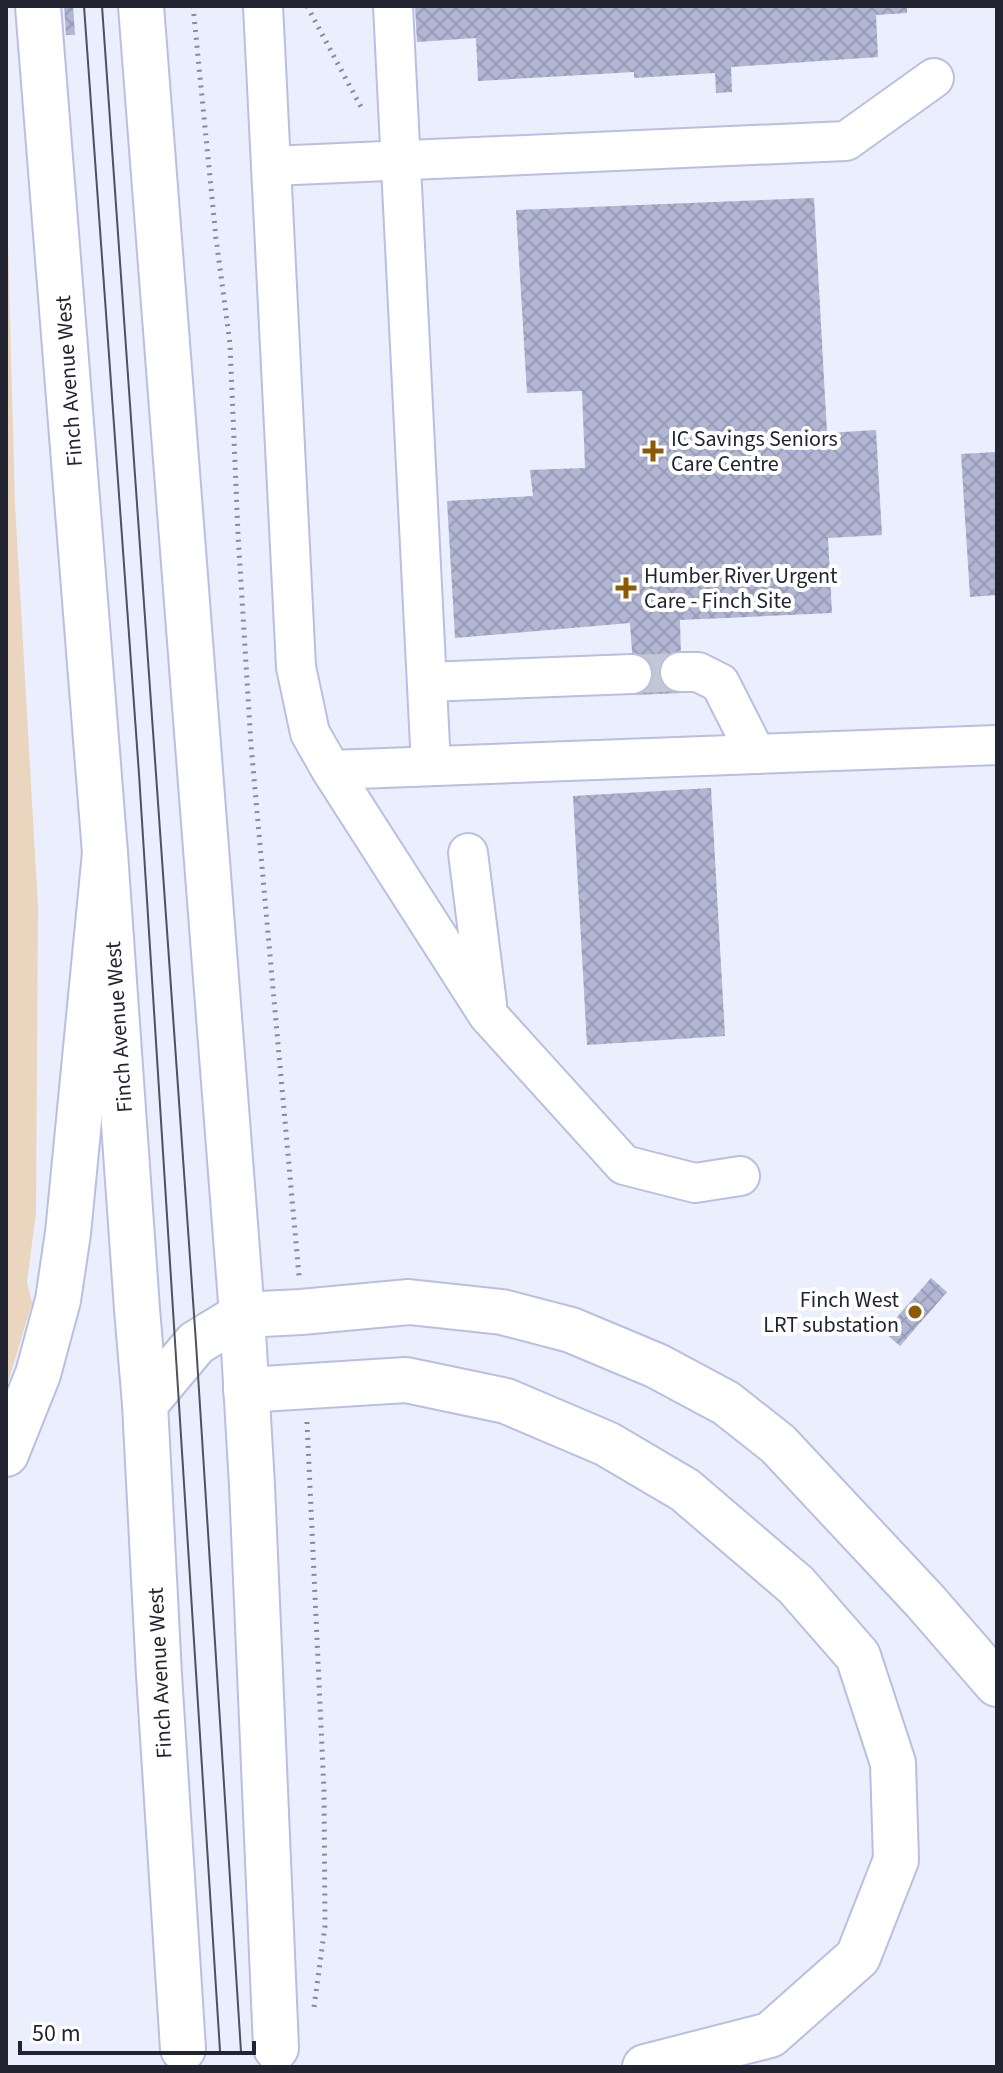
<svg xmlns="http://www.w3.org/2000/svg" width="1003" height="2073" font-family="'Source Sans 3',sans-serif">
<defs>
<pattern id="building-cross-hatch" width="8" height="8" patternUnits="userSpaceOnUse" patternTransform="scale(2)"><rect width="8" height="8" fill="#b1b6d3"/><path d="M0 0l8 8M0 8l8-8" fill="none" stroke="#989cb6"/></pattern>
</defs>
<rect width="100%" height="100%" fill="#ebeefc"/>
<path fill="#ead6bf" d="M6 167 15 504 38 907 36 1213 27 1282 32 1303 6 1389Z"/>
<g fill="url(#building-cross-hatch)">
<path d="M64 6H73L75 35H66Z"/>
<path d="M415 6H907V13L876 15 878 57 731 67 732 92 716 93 715 73 634 78V72L478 81 476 38 417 42Z"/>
<path d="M814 198 827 433 876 430 882 535 828 538 832 613 680 620 682 693 635 695 630 623 455 638 447 501 533 496 530 470 585 468 582 391 527 393 516 210Z"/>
<path d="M997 452V595L970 597 961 454Z"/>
<path d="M711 788 725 1036 587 1045 573 796Z"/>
<path d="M931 1278 947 1292 900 1346 884 1332Z"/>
</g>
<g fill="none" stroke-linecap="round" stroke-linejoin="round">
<path stroke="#c3c6d3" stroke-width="38" stroke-dasharray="38 19" stroke-linecap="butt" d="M632 674 680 672"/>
<defs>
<g id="minor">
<path d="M263 6 296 667 310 733 331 770 997 745"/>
<path d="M393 6 431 766"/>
<path d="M271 166 846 141 934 78"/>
<path d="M680 672H698L720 683 756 754"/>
<path d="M427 682 632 674"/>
<path d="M331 770 488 1015 624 1165 695 1183 740 1176"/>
<path d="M468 853 487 1004"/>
</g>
<g id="major">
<path d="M38 6 105 853 137 1309 145 1404 159 1675 183 2049"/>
<path d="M141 6 242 1315 252 1485 276 2048"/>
</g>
<g id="highway">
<path d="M246 1390 406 1380 506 1401 607 1444 685 1490 796 1585 858 1656 893 1763 896 1860 858 1957 770 2035 645 2067"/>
<path d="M145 1404 196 1343 242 1315 301 1312 409 1302 502 1312 571 1330 657 1366 726 1403 778 1444 925 1601 997 1684"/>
<path d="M6 1454 38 1374 58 1300 68 1233 105 853"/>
</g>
</defs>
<use href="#minor" stroke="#b9bfe1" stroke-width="42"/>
<use href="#major" stroke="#b9bfe1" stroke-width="48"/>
<use href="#highway" stroke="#b9bfe1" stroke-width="48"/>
<g stroke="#878a97" stroke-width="5" stroke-dasharray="2 6" stroke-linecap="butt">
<path d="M193 6 216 238 230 344 238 534 251 745 299 1276"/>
<path d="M307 6 362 109"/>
<path d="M307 1422 324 1791 325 1926 314 2007"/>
</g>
<use href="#minor" stroke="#fff" stroke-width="38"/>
<use href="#major" stroke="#fff" stroke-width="44"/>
<use href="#highway" stroke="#fff" stroke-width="44"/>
<g stroke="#4e515e" stroke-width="2">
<path d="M84 6 139 774 220 2051"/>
<path d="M102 6 196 1343 241 2052"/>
</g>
</g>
<g fill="#8b5a03" stroke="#fff" stroke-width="3">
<path d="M649 439h8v8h8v8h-8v8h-8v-8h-8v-8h8z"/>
<path d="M622 576h8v8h8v8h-8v8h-8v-8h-8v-8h8z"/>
<circle cx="915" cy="1312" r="8"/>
</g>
<g text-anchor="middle" stroke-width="8" stroke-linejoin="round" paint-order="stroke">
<g font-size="22" fill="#222431" stroke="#fff">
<text transform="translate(68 381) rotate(-94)" y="8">Finch Avenue West</text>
<text transform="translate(118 1027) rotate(-94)" y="8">Finch Avenue West</text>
<text transform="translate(159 1673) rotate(-93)" y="8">Finch Avenue West</text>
</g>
<g font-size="22" fill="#222431" stroke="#fff" text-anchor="start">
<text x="671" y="446">IC Savings Seniors<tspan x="671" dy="25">Care Centre</tspan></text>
<text x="644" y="583">Humber River Urgent<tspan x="644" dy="25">Care - Finch Site</tspan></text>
<text x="899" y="1307" text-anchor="end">Finch West<tspan x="899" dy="25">LRT substation</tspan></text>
</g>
</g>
<rect width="1003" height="2073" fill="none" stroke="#222431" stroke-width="16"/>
<path d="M20 2041v12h234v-12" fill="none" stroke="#222431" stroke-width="4"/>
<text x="32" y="2041" font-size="24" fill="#222431" stroke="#ffffff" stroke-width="6" paint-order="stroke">50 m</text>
</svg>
